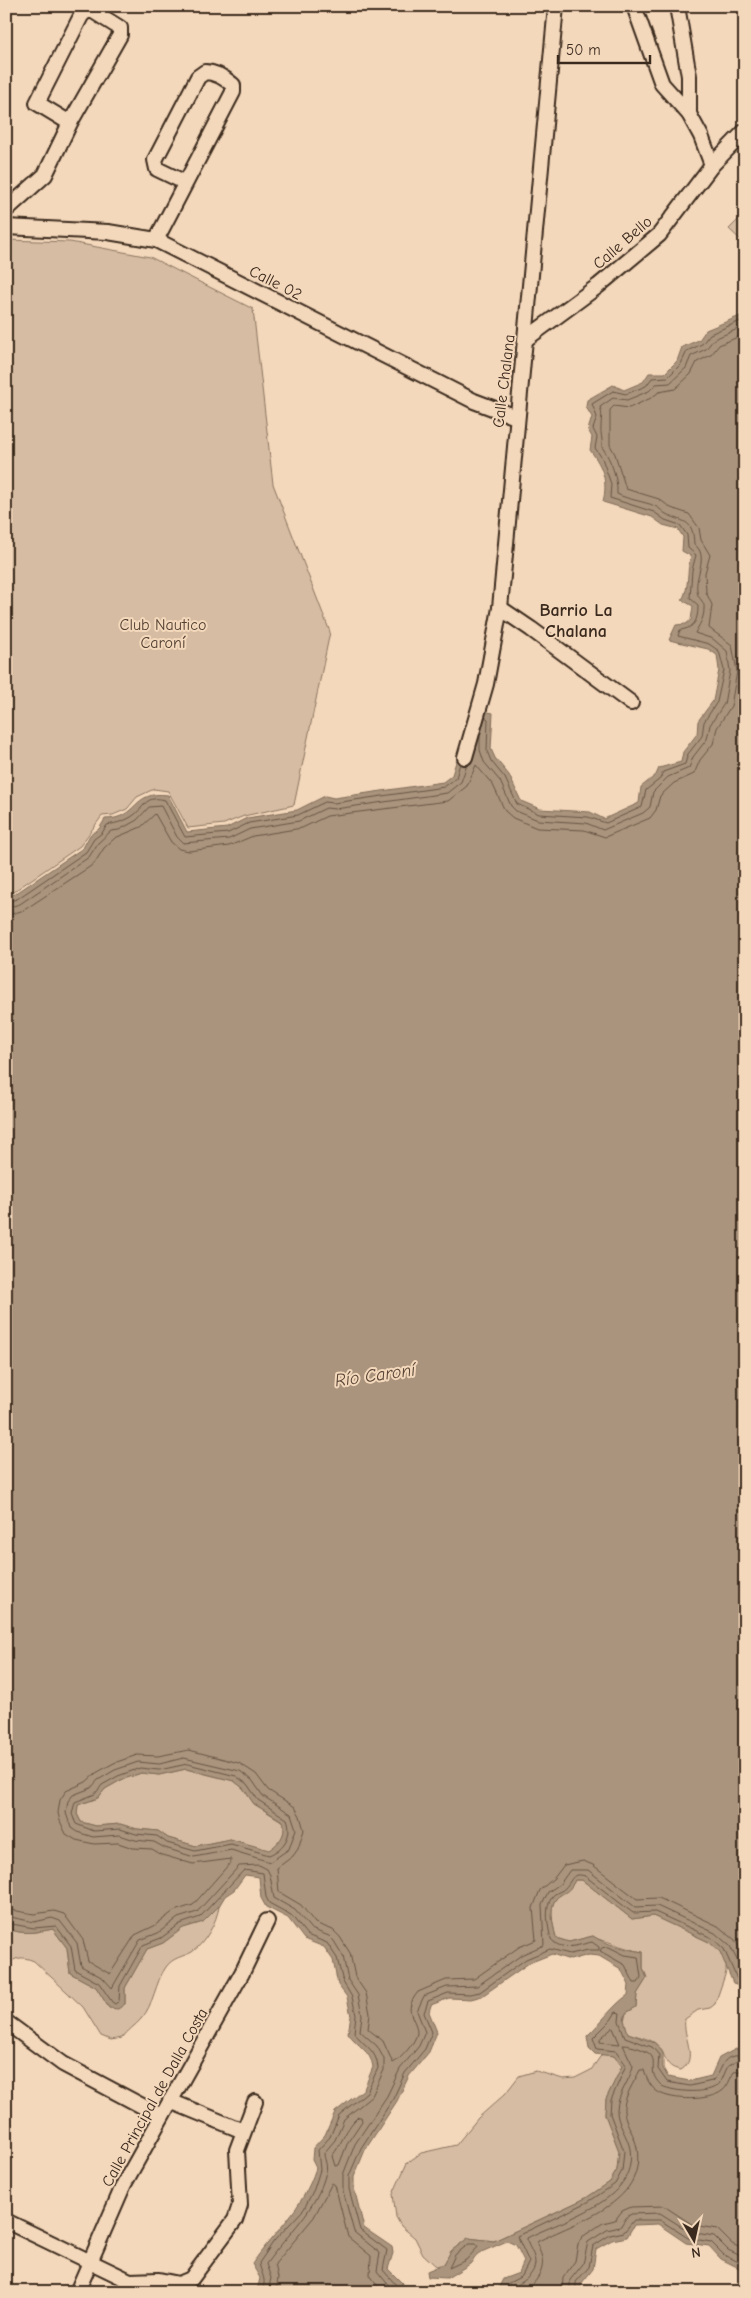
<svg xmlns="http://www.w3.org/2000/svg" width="751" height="2298" font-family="'Comic Neue',sans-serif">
<rect width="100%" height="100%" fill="#f4d8bb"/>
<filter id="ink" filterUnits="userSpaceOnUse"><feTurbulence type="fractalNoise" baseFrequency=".02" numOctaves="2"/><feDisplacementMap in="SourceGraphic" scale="10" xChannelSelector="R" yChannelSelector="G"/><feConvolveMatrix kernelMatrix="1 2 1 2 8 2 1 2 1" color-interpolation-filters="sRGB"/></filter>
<g filter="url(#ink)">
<g fill="#d6bca2" stroke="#887360">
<path d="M745 213V244L729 229Z"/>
<path d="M6 240 70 242 150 257 253 309 273 484 330 632 294 805 244 816 224 824 188 828 168 791 154 789 137 797 127 809 113 815 102 816 80 846 13 892 7 894Z"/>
<path d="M186 1769 234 1781 243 1788 254 1804 283 1822C287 1835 279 1843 269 1851L230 1839 196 1846 168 1838 158 1831 137 1829 120 1824 96 1826 81 1822 77 1814 78 1805 98 1798 105 1789 121 1780 141 1773 159 1775Z"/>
<path d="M575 1880H582L632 1919 653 1916 709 1942 720 1951 726 1962V1972L715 2004 710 2008 698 2010 685 2019C682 2036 699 2059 681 2070 661 2067 668 2052 655 2043 648 2038 636 2036 628 2033L624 2020 626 2013 636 2007 637 1994 647 1978 643 1968V1952C631 1950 623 1947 612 1943 604 1940 600 1941 593 1936L569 1942 556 1938C554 1928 548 1908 556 1899 564 1890 567 1896 575 1880Z"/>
<path d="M219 1906C217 1922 205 1943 192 1952 183 1957 173 1957 166 1967 155 1982 154 2005 141 2019 135 2026 128 2030 122 2038L111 2040 101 2036 83 2007 34 1961C22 1956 16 1957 6 1965V1927C20 1936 38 1932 53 1929L67 1948 70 1973 96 1987 109 2008 125 2004V1988L147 1949 163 1943 183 1928 203 1922Z"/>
<path d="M602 2054 614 2056 622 2066 606 2099 605 2114 619 2151 617 2170 610 2182 586 2198 494 2241 468 2238 451 2251 444 2264 436 2266 423 2254 415 2238 401 2226 396 2217 393 2194 407 2163 421 2153 456 2145 478 2118 505 2094 519 2076 536 2071 563 2079 575 2078 591 2070Z"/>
</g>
<path fill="#aa947d" stroke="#7e6a57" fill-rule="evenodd" d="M745 314V1987L733 1983 720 1952 709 1942 653 1916 632 1919 582 1880H575C567 1896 564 1890 556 1899 548 1908 554 1928 556 1938L569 1942 593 1936C604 1944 629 1950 643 1952V1968L647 1978 637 1994 636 2007 626 2013 624 2020 628 2033 655 2043 663 2053V2068L668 2077 690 2081 711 2076 719 2058 736 2049 745 2052V2271L721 2259 709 2246 686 2243 658 2224 634 2225 627 2237 612 2240 596 2249 593 2269 581 2284V2292H502L499 2287 503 2279 519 2273 524 2261 516 2245 507 2241 479 2253 470 2264 447 2278 428 2277 427 2271 444 2264 451 2251 468 2238 494 2241 586 2198 610 2182 617 2170 619 2151 605 2115 606 2099 622 2066 614 2056 595 2054 589 2048 587 2036C602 2022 612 2006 628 1995L629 1985 621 1969 599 1956 589 1955 570 1960 552 1954 529 1963 482 1996 471 1999 449 1998 431 2005 429 2012 437 2032 429 2052 409 2076 397 2101 365 2150 354 2177V2188L364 2228 392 2247 393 2253 388 2269 402 2283 400 2292H250L258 2287 260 2278 252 2264C277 2228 302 2211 316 2168L312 2160 313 2148 325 2135 335 2112 364 2089 373 2067C371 2051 357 2046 348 2033L351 2016 347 1997 338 1985 333 1960 324 1947 304 1939 288 1918 266 1907 261 1898 259 1877 245 1875 234 1890 225 1896 219 1906 203 1922 183 1928 163 1943 147 1949 125 1988V2004L118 2009 109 2008 96 1987 70 1973 67 1948 53 1929C38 1932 20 1936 6 1927V897L15 894 83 848 90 835 99 829 105 819C139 819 131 790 168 795L187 832 227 828 247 818 297 810 325 796 334 798 443 782 452 775 472 709 493 713 491 749 495 758 509 775 521 801 540 809 590 812 604 819 639 803 641 787 656 775 659 768 681 762 683 752 697 734 698 721 713 701 719 670 717 655 708 649 669 640 676 625 686 624 691 620 693 606 682 600C690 587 686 571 691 556L682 551 683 537 678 529 663 525 652 517 603 502C608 481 603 467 590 450L592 437 588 430 592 417 586 407 587 400 613 385 624 390 643 382 649 373H665L677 361 682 347 699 340 706 330ZM186 1769 234 1781 243 1788 254 1804 283 1821C287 1835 279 1843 269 1850L230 1839 196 1846 168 1838 158 1831 137 1829 120 1824 96 1826 81 1822 77 1814 78 1805 98 1798 105 1789 121 1780 141 1773 159 1775Z"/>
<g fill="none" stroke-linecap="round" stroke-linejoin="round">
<g stroke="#675444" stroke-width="1">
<path d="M485 717 488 719 487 751 491 761 505 778 517 804 539 814 588 817 606 823 642 807 646 790 660 779 663 772 685 764 688 754 702 736 704 722 717 702 724 670 719 651 709 644 678 636 680 630C695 628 698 620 698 605L690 598 692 570 696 555 688 548 687 535 680 525 665 520 654 512 610 498 611 484 602 458 595 448 597 437 593 429 597 417 592 404 613 391 626 394 646 386 652 378 668 377 681 364 687 351 702 344 710 334 745 319"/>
<path d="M480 733V750L484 762 500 781 511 806 516 811 538 820 586 823 603 830 643 813 650 807 653 792 668 777 689 768 693 757 707 739 710 725 724 704 730 671 727 651 713 639 695 633C699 625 704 619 704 609 705 602 700 600 698 595 692 577 711 557 694 544 693 520 686 523 668 515 663 513 660 508 655 506 643 501 629 500 617 494 618 478 611 460 602 447 603 439 600 433 601 427 601 418 603 415 600 407L613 398 627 400 649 391 656 384 670 383 686 368 691 356 706 349 714 339 745 326"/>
<path d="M6 902 17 899 86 852 94 839 102 833 107 825C117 823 126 821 134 815 146 806 145 795 165 800L185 837 228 833 249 823 298 815 325 802 334 803 444 787 456 778 460 763"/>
<path d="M6 908 20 904 89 857 98 843 111 831 119 830 137 820 149 807 161 806 177 837 183 843 229 839 250 829 299 821 326 808 335 809 447 793 461 782 467 765"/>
<path d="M6 916 24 910 94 864 104 848 115 838 141 827 155 814 171 842 179 849 189 851 229 846 253 836 302 828 327 816 448 801 467 786 476 765 493 785 505 811 513 818 537 828 584 830 605 837 650 818 656 810 660 796 674 783 694 774 700 760 713 744 717 728 731 706 737 671 732 645 709 628 712 605 706 592 705 573 710 555 701 540 699 528 689 514 671 508 659 499 626 489 615 454 610 445V410L614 406 629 408 651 398 659 392 675 389 691 374 697 362 711 355 719 345 745 334"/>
<path d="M184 1758 240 1771 252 1780 263 1796 291 1814 296 1829 289 1849 270 1862 231 1850 194 1857 165 1848 154 1842 135 1840 119 1835 93 1837 77 1832 71 1828 66 1813 68 1801 73 1795 91 1788 98 1780 115 1770 138 1762 159 1764Z"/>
<path d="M188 1764 236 1776 247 1784 258 1800 287 1819C293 1835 284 1849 269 1855L231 1844 195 1851 167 1843 157 1836 136 1834 120 1829 94 1831 76 1824 72 1814 75 1802 95 1794 102 1785 118 1776 140 1768 159 1770Z"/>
<path d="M6 1909 34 1914 54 1911 64 1914 83 1940 88 1961 110 1974 135 1935 154 1926 174 1911 193 1905 231 1862V1859L193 1864 162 1855 152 1849 133 1848 118 1843 94 1844 76 1840 66 1834 60 1821 58 1813 60 1800 66 1791 86 1782 96 1773 114 1763 137 1755 158 1756 189 1750 239 1763 256 1774 268 1790 295 1807 300 1816 304 1830 298 1849 293 1856 277 1868 279 1892 301 1905 315 1923 333 1930 340 1937 350 1953 355 1977 366 1993 370 2014 368 2029 383 2041 393 2063C400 2060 416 2042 417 2033 417 2017 401 2013 418 1992L446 1980 474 1979 519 1947 536 1940 533 1908 540 1890 554 1878 564 1865 583 1861 593 1865 637 1899 659 1898 718 1926 735 1940 745 1958"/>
<path d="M6 1916 34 1922 52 1918 60 1921 77 1943 81 1966 103 1978 112 1988 140 1940 158 1933 178 1918 197 1912 239 1866 259 1865 267 1869 270 1875 274 1898 295 1910 311 1929 329 1936 334 1941 343 1956 348 1980 358 1995 362 2015 360 2031 377 2046 384 2059V2070L372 2096 344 2119 335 2140 324 2153C324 2159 328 2165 326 2172 317 2210 288 2233 266 2264L271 2278 268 2292"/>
<path d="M6 1923 34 1928 56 1926 71 1946 75 1970 99 1983 112 2002 115 2004 119 2001 120 1986 143 1945 161 1938 180 1924 200 1917 244 1870 263 1873 266 1897 269 1903 291 1915 307 1935 327 1943 337 1958 343 1982 352 1997 356 2015 354 2032C363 2046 377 2049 378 2068L367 2092 339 2115 330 2137 318 2150 320 2170 314 2189 304 2209 274 2241 259 2263C261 2274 269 2282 260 2292"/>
<path d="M609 1947 625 1955 638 1957 641 1977 638 1983H634L625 1965 600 1951 602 1948Z"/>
<path d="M613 2028 620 2044 600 2042V2039Z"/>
<path d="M358 2117H361L362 2121 348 2142 339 2165 335 2166 332 2156C342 2144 346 2127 358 2117Z"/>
<path d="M469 2244H476L478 2247 466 2260 449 2268 455 2255Z"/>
<path d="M276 2292 278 2278 275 2264 314 2217 332 2183 335 2185 348 2237 371 2256 370 2275 382 2292"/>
<path d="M390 2292V2287L377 2271 380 2253 354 2232 343 2191V2175L355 2144 387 2096 400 2069 419 2046 425 2032 417 2011 424 1996 447 1987 477 1986 523 1954 544 1945 542 1905 548 1892 560 1884 570 1870H588L635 1907 657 1906 715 1933 730 1946 745 1976"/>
<path d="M396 2292V2285L383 2270 387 2250 360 2230 349 2189V2176L361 2148 393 2099 405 2073 425 2049 432 2032 424 2013 428 2001 448 1993 470 1994 480 1992 526 1959 550 1949 570 1954 588 1950H599V1947L592 1942C578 1945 561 1952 551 1939 548 1927 544 1908 552 1897 555 1892 562 1892 565 1888 573 1880 571 1872 585 1876L633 1913 655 1912 712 1938 724 1949 737 1979 745 1983"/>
<path d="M505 2292 507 2284 522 2276 529 2262 517 2236 588 2202 615 2184 622 2171 624 2151 610 2114 611 2100 626 2065 616 2051 597 2049 593 2038 611 2020 616 2012 620 2013 619 2021 625 2037 652 2047 659 2055 658 2069 667 2082 690 2086 712 2081C726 2069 718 2053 745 2056"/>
<path d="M512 2292 513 2287C524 2282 539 2272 534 2257 532 2250 527 2245 527 2238 563 2219 638 2202 630 2149 628 2136 616 2123 617 2109 618 2093 630 2081 633 2066L623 2045C630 2045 649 2050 652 2057 656 2067 648 2073 662 2086 674 2092 709 2095 719 2084 723 2079 725 2071 728 2066L737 2061 745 2063"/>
<path d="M522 2292C534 2286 545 2272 542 2258 541 2252 537 2247 537 2242 575 2221 646 2205 637 2148 635 2136 626 2124 624 2112 622 2099 635 2081 640 2070H644C646 2078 651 2088 658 2092 672 2101 709 2101 722 2091 728 2087 730 2078 734 2072L745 2070"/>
<path d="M562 2292 563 2278 575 2261 578 2244 582 2237 603 2223 615 2220 622 2211 631 2207 664 2206 693 2225 717 2229 732 2244 745 2250"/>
<path d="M570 2292V2280L583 2264 588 2242 607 2230 620 2227 626 2218 631 2214 660 2213 690 2232 714 2236 728 2250 745 2258"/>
<path d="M576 2292V2282L589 2267 593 2246 610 2235 624 2232 634 2220H660L688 2238 711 2242 724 2255 745 2266"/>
</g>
<defs>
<g id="street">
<path d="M634 6 662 84 689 114"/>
<path d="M677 6 689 76V114L701 136 712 165"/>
<path d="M6 210 45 175 70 123 120 35V28L93 11H86L81 16 37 103 70 123"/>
<path d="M6 227 108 232 156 240 474 401 516 417"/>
<path d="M156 240 233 92V85C226 79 215 72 205 72L198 77 155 160 157 169 184 182"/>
<path d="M526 339 598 286 659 235 712 165 745 131"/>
<path d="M500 608 531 629 631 703"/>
<path d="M465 757 486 684 500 608 556 6"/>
<path d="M6 2022 63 2064 161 2116"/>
<path d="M170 2101 243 2131"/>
<path d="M6 2221 130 2281 159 2280 179 2284 191 2279 235 2220 240 2205 237 2150 255 2102"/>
<path d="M77 2292 124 2184 242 1973 267 1921"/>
</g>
</defs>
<use href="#street" stroke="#3b2a1e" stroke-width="18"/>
<use href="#street" stroke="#f4d8bb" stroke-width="14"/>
</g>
</g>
<g text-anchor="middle" stroke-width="4" stroke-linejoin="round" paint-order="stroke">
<g font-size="16" fill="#3b2a1e" stroke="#f4d8bb">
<text transform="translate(622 242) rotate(-41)" y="6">Calle Bello</text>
<text transform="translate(276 282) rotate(27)" y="6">Calle 02</text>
<text transform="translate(503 381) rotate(-83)" y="6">Calle Chalana</text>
<text transform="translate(154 2097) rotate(-61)" y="6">Calle Principal de Dalla Costa</text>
</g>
<g font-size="16" fill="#524032" stroke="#f4d8bb">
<text x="163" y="630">Club Nautico<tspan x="163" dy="18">Caroní</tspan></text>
</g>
<g font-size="18" font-weight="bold" fill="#3b2a1e" stroke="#f4d8bb">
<text x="576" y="616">Barrio La<tspan x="576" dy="21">Chalana</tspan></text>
</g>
<g font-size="18" font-style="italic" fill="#574436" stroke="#f4d8bb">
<text transform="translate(375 1375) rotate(-8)" y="6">Río Caroní</text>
</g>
</g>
<rect width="751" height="2298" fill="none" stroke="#f4d8bb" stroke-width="25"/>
<rect x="12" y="12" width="726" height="2273" fill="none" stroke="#3b2a1e" stroke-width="2" filter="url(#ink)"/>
<g transform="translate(694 2240) rotate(171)" stroke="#f4d8bb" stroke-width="4" paint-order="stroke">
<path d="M0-4L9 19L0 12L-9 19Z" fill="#3b2a1e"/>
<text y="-8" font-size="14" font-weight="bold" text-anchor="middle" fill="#3b2a1e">N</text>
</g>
<path d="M558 55v8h92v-8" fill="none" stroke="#3b2a1e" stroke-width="2.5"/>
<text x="566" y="55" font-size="15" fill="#3b2a1e" stroke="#f4d8bb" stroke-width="4" paint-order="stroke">50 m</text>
</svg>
